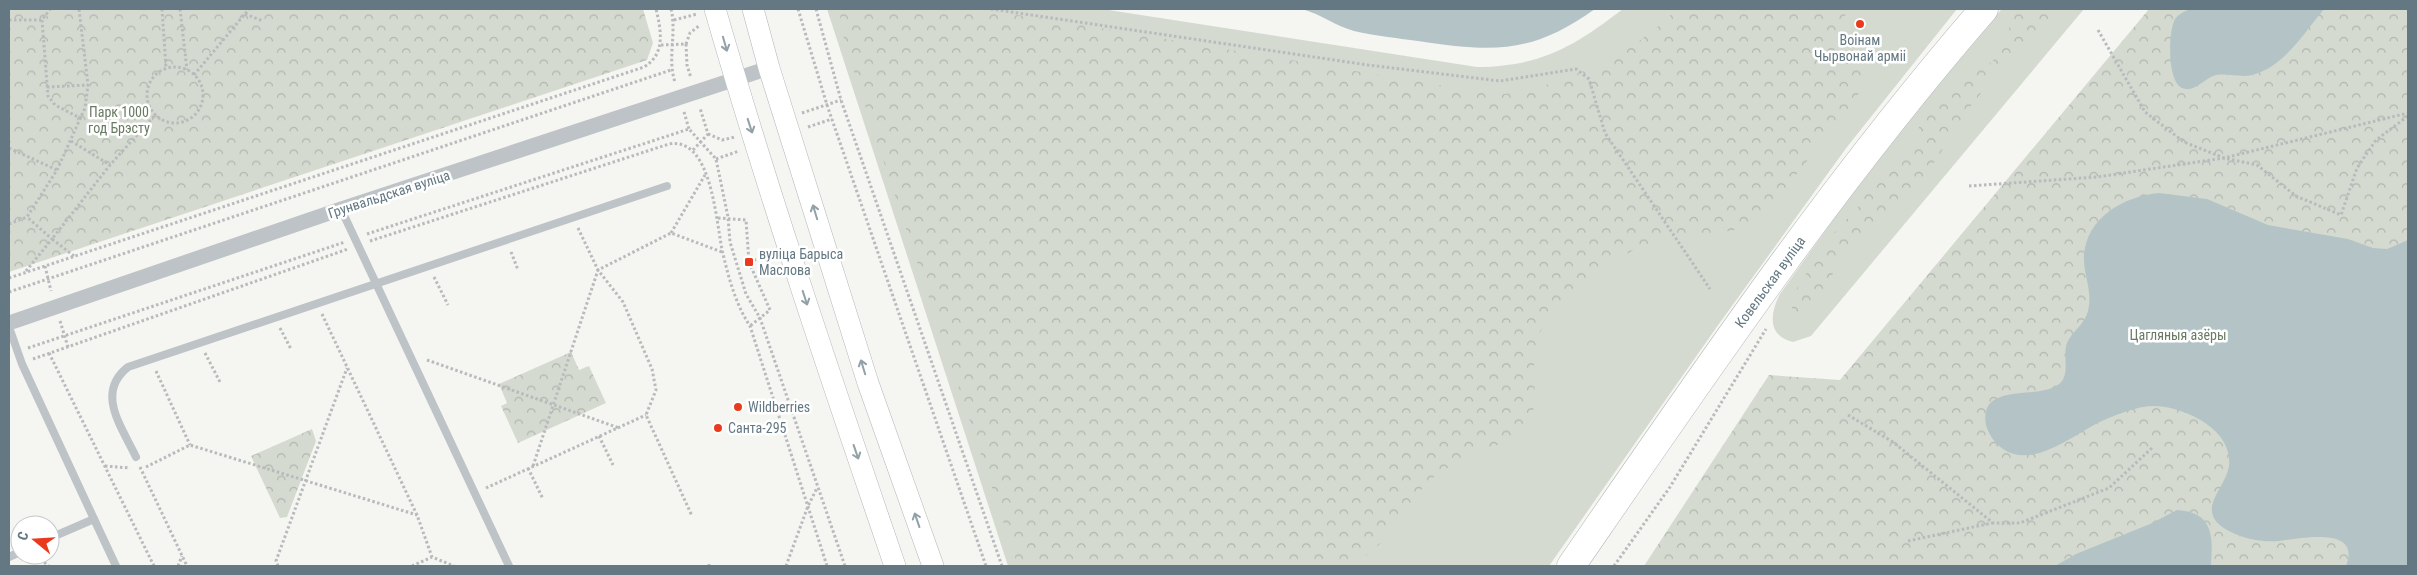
<svg xmlns="http://www.w3.org/2000/svg" width="2417" height="575" viewBox="0 0 2417 575" font-family="'Roboto Condensed',sans-serif">
<style>
.grass{fill:#d5dad0}
.forest{fill:url(#forest-crowns)}
.water{fill:#b4c4c6}
.lines{fill:none;stroke-linecap:round;stroke-linejoin:round}
.secondary-casing{stroke:#b0b7ba;stroke-width:22}
.highway-casing{stroke:#b3b7ba;stroke-width:29}
.path{stroke:#b7bbbd;stroke-width:3;stroke-dasharray:2.5 2.5;stroke-linecap:butt}
.lane{stroke:#bdc3c6;stroke-width:8}
.street{stroke:#bdc3c6;stroke-width:15}
.secondary{stroke:#fff;stroke-width:21}
.highway{stroke:#fff;stroke-width:28}
.oneway{stroke:#92a0a8}
.poi-dot{fill:#e93a1e;stroke:#fff;stroke-width:2}
.labels{text-anchor:middle;dominant-baseline:central;stroke-width:5;stroke-linejoin:round;paint-order:stroke}
.poi-label{font-size:14px;fill:#637883;stroke:#fff;text-anchor:start}
.park-label{font-size:14px;fill:#697a62;stroke:#fff}
.street-label{font-size:14px;fill:#637883;stroke:#fff}
</style>
<defs>
<pattern id="forest-crowns" width="20" height="18" patternUnits="userSpaceOnUse" patternTransform="scale(1.25)"><rect width="20" height="18" fill="#d5dad0"/><path d="M2 6a3 3 0 1 1 6 0M12 15a3 3 0 1 1 6 0" fill="none" stroke="#b0b6ae"/></pattern>
</defs>
<rect width="100%" height="100%" fill="#f5f5f1"/>
<!-- grass -->
<g class="grass">
<path d="M827,9H1102L1477,67C1542,66 1573,47 1623,9H1957L1847,147L1716,328L1549,566H1008Z"/>
<path d="M2002,9H2084L1811,336L1793,342C1767,336 1770,313 1780,294L1878,157L1944,73Z"/>
</g>
<!-- forest -->
<g class="forest">
<polygon points="9,9 643,9 653,43 647,60 9,272"/>
<path d="M839,9L974,10L1048,19L1497,95C1549,89 1600,68 1642,39C1655,30 1666,19 1677,9H1848C1826,49 1882,50 1857,97L1775,202L1756,220L1734,230L1711,234L1692,232L1668,237L1642,246L1607,264L1576,289L1555,311L1538,335L1534,359L1535,406L1527,423L1508,441L1465,458L1437,474L1419,492L1386,538L1369,554L1343,566H1018L845,45Z"/>
<path d="M2016,9H2070C2042,37 2008,61 1982,92C1957,120 1942,157 1917,185C1895,210 1865,226 1845,253C1832,270 1820,308 1801,318L1796,316L1790,304L1792,296L1829,238L1858,207L1881,170L1911,143L1932,102L1943,90L1992,62L2002,49Z"/>
<polygon points="2149,9 2408,9 2408,566 1644,566 1769,375 1840,380"/>
<polygon points="571,352 579,370 589,366 606,403 518,443 501,406 507,403 499,384"/>
<polygon points="312,429 316,441 287,517 280,518 251,456"/>
</g>
<!-- water -->
<g class="water">
<path d="M1302,9H1595C1530,55 1493,52 1418,41C1397,38 1375,36 1354,31C1336,26 1320,14 1302,9Z"/>
<path d="M2191,9H2324C2304,33 2284,67 2252,75C2239,78 2225,72 2213,76C2203,80 2194,93 2182,88C2167,81 2168,32 2175,19C2179,14 2184,11 2191,9Z"/>
<path d="M2159,193L2207,199L2268,225L2348,239L2373,248L2387,249L2408,240V566H2346C2362,525 2299,539 2279,541C2263,542 2248,540 2233,533C2189,513 2227,489 2229,465C2233,429 2184,407 2155,406C2137,406 2118,414 2102,421C2075,433 2034,470 2003,449C1995,444 1988,433 1986,425C1977,376 2054,406 2064,377C2068,367 2063,354 2067,343C2072,331 2085,324 2088,311C2093,290 2083,275 2084,256C2086,217 2125,196 2159,193Z"/>
<path d="M2177,510C2214,512 2213,537 2211,566H2055L2076,554L2150,524Z"/>
</g>
<g class="lines">
<!-- secondary casing -->
<g class="secondary-casing">
<g id="secondary">
<path d="M715,9C769,196 832,382 895,566"/>
<polyline points="753,9 769,68 868,383 933,566"/>
</g>
</g>
<!-- highway casing -->
<g class="highway-casing">
<path id="highway" d="M1571,566C1702,376 1832,184 1984,9"/>
</g>
<!-- path -->
<g class="path">
<polyline points="162,9 166,68"/>
<polyline points="180,9 187,70"/>
<path d="M671,9C677,33 667,58 675,82"/>
<polyline points="798,9 827,105 986,566"/>
<polyline points="816,9 841,100 1002,566"/>
<polyline points="991,9 1368,65 1500,81 1576,69 1589,79 1605,133 1710,289"/>
<polyline points="245,14 263,21"/>
<polyline points="9,20 42,20 50,9"/>
<polyline points="42,20 48,96 55,105 82,119"/>
<polyline points="674,20 697,14"/>
<polyline points="2098,30 2145,112 2184,142 2224,158 2257,165 2296,196 2341,215 2357,168 2376,140 2408,116"/>
<polyline points="686,44 690,33 700,25"/>
<polyline points="661,45 686,44 687,65 691,78"/>
<circle cx="175" cy="95" r="28"/>
<polyline points="194,75 249,9"/>
<polyline points="47,87 88,85"/>
<polyline points="684,112 689,129"/>
<polyline points="802,113 841,100"/>
<polyline points="808,127 832,119"/>
<polyline points="708,134 722,140 735,137"/>
<polyline points="71,141 110,165"/>
<polyline points="9,148 57,170"/>
<polyline points="693,150 708,134 700,108"/>
<polyline points="716,159 739,151"/>
<polyline points="1969,186 2097,177 2224,158 2408,113"/>
<polyline points="718,218 746,220 749,262 770,310 750,326"/>
<polyline points="9,224 27,217 57,170 85,108 88,85 79,9"/>
<polyline points="578,228 598,270 623,302 652,369 656,390 646,415 692,516"/>
<polyline points="671,233 705,175"/>
<polyline points="367,234 689,129 716,159 728,217 730,242 746,294 760,318 845,566"/>
<path d="M370,241L669,144C713,136 716,226 723,254C729,279 736,305 750,326L827,566"/>
<polyline points="511,252 518,270"/>
<polyline points="74,256 52,239 110,165 155,115"/>
<polyline points="749,262 771,254"/>
<polyline points="45,266 51,291"/>
<polyline points="26,271 52,239 27,217"/>
<polyline points="434,277 448,305"/>
<path d="M9,278L644,67C666,54 661,30 656,9"/>
<polyline points="9,292 671,70"/>
<polyline points="322,314 417,515 432,557"/>
<polyline points="60,321 68,347"/>
<polyline points="280,328 291,349"/>
<polyline points="28,348 345,242"/>
<polyline points="49,353 154,566"/>
<polyline points="205,353 221,384"/>
<polyline points="33,359 348,249"/>
<polyline points="427,360 619,428"/>
<polyline points="156,371 190,445"/>
<polyline points="1848,415 1893,442 1993,523 2020,523 2109,488 2153,447"/>
<polyline points="599,436 613,465"/>
<polyline points="105,466 130,468"/>
<polyline points="533,466 598,270 671,233 722,252"/>
<polyline points="140,467 187,566"/>
<polyline points="146,467 190,445 417,515"/>
<polyline points="528,468 543,499"/>
<polyline points="486,488 646,415"/>
<polyline points="1908,541 1992,523"/>
<polyline points="30,561 41,560 49,566"/>
<polyline points="709,564 709,566"/>
<polyline points="178,566 182,556"/>
<polyline points="278,566 276,561 347,368"/>
<polyline points="412,566 432,557 454,566"/>
<polyline points="786,566 808,506 817,488"/>
<polyline points="1614,566 1670,487 1766,329"/>
</g>
<!-- lane -->
<g class="lane">
<polyline points="341,209 509,566"/>
<polyline points="9,327 22,364 94,519 50,538"/>
<path d="M136,457C122,427 95,393 128,367L667,186"/>
<polyline points="94,519 116,566"/>
<polyline points="9,557 20,552"/>
</g>
<!-- street -->
<polyline class="street" points="9,323 341,209 769,68"/>
<!-- secondary -->
<use href="#secondary" class="secondary"/>
<!-- highway -->
<use href="#highway" class="highway"/>
</g>
<!-- one-way arrows -->
<defs><path id="oneway-shaft" d="M-6 0H5M1.5-3L5.5 0L1.5 3" fill="none" stroke-width="1.6" stroke-linecap="round" stroke-linejoin="round" transform="scale(1.25)"/></defs>
<g class="oneway">
<use href="#oneway-shaft" transform="translate(725 44) rotate(74)"/>
<use href="#oneway-shaft" transform="translate(750 126) rotate(72)"/>
<use href="#oneway-shaft" transform="translate(815 212) rotate(-107)"/>
<use href="#oneway-shaft" transform="translate(805 298) rotate(72)"/>
<use href="#oneway-shaft" transform="translate(863 367) rotate(-107)"/>
<use href="#oneway-shaft" transform="translate(856 452) rotate(71)"/>
<use href="#oneway-shaft" transform="translate(917 520) rotate(-109)"/>
</g>
<!-- markers -->
<g class="poi-dot">
<circle cx="1860" cy="24" r="5"/>
<rect x="744" y="257" width="10" height="10" rx="2.5"/>
<circle cx="738" cy="407" r="5"/>
<circle cx="718" cy="428" r="5"/>
</g>
<g class="labels">
<!-- poi labels -->
<g class="poi-label">
<text x="1860" y="40" text-anchor="middle">Воінам<tspan x="1860" dy="16">Чырвонай арміі</tspan></text>
<text x="759" y="254">вуліца Барыса<tspan x="759" dy="16">Маслова</tspan></text>
<text x="748" y="407">Wildberries</text>
<text x="728" y="428">Санта-295</text>
</g>
<!-- park labels -->
<g class="park-label">
<text x="119" y="112">Парк 1000<tspan x="119" dy="16">год Брэсту</tspan></text>
<text x="2178" y="335">Цагляныя азёры</text>
</g>
<!-- street labels -->
<g class="street-label">
<text transform="translate(389 194) rotate(-18)">Грунвальдская вуліца</text>
<text transform="translate(1770 282) rotate(-54)">Ковельская вуліца</text>
</g>
</g>
<!-- border -->
<rect width="2417" height="575" fill="none" stroke="#637883" stroke-width="20"/>
<!-- north arrow -->
<g transform="translate(35 540) rotate(288)"><circle r="24" fill="#ffffff" stroke="#c1c9cd"/>
<path d="M0-4L9 19L0 12L-9 19Z" fill="#e93a1e"/>
<text y="-8" font-size="14" font-weight="bold" text-anchor="middle" fill="#637883">С</text>
</g>
</svg>
